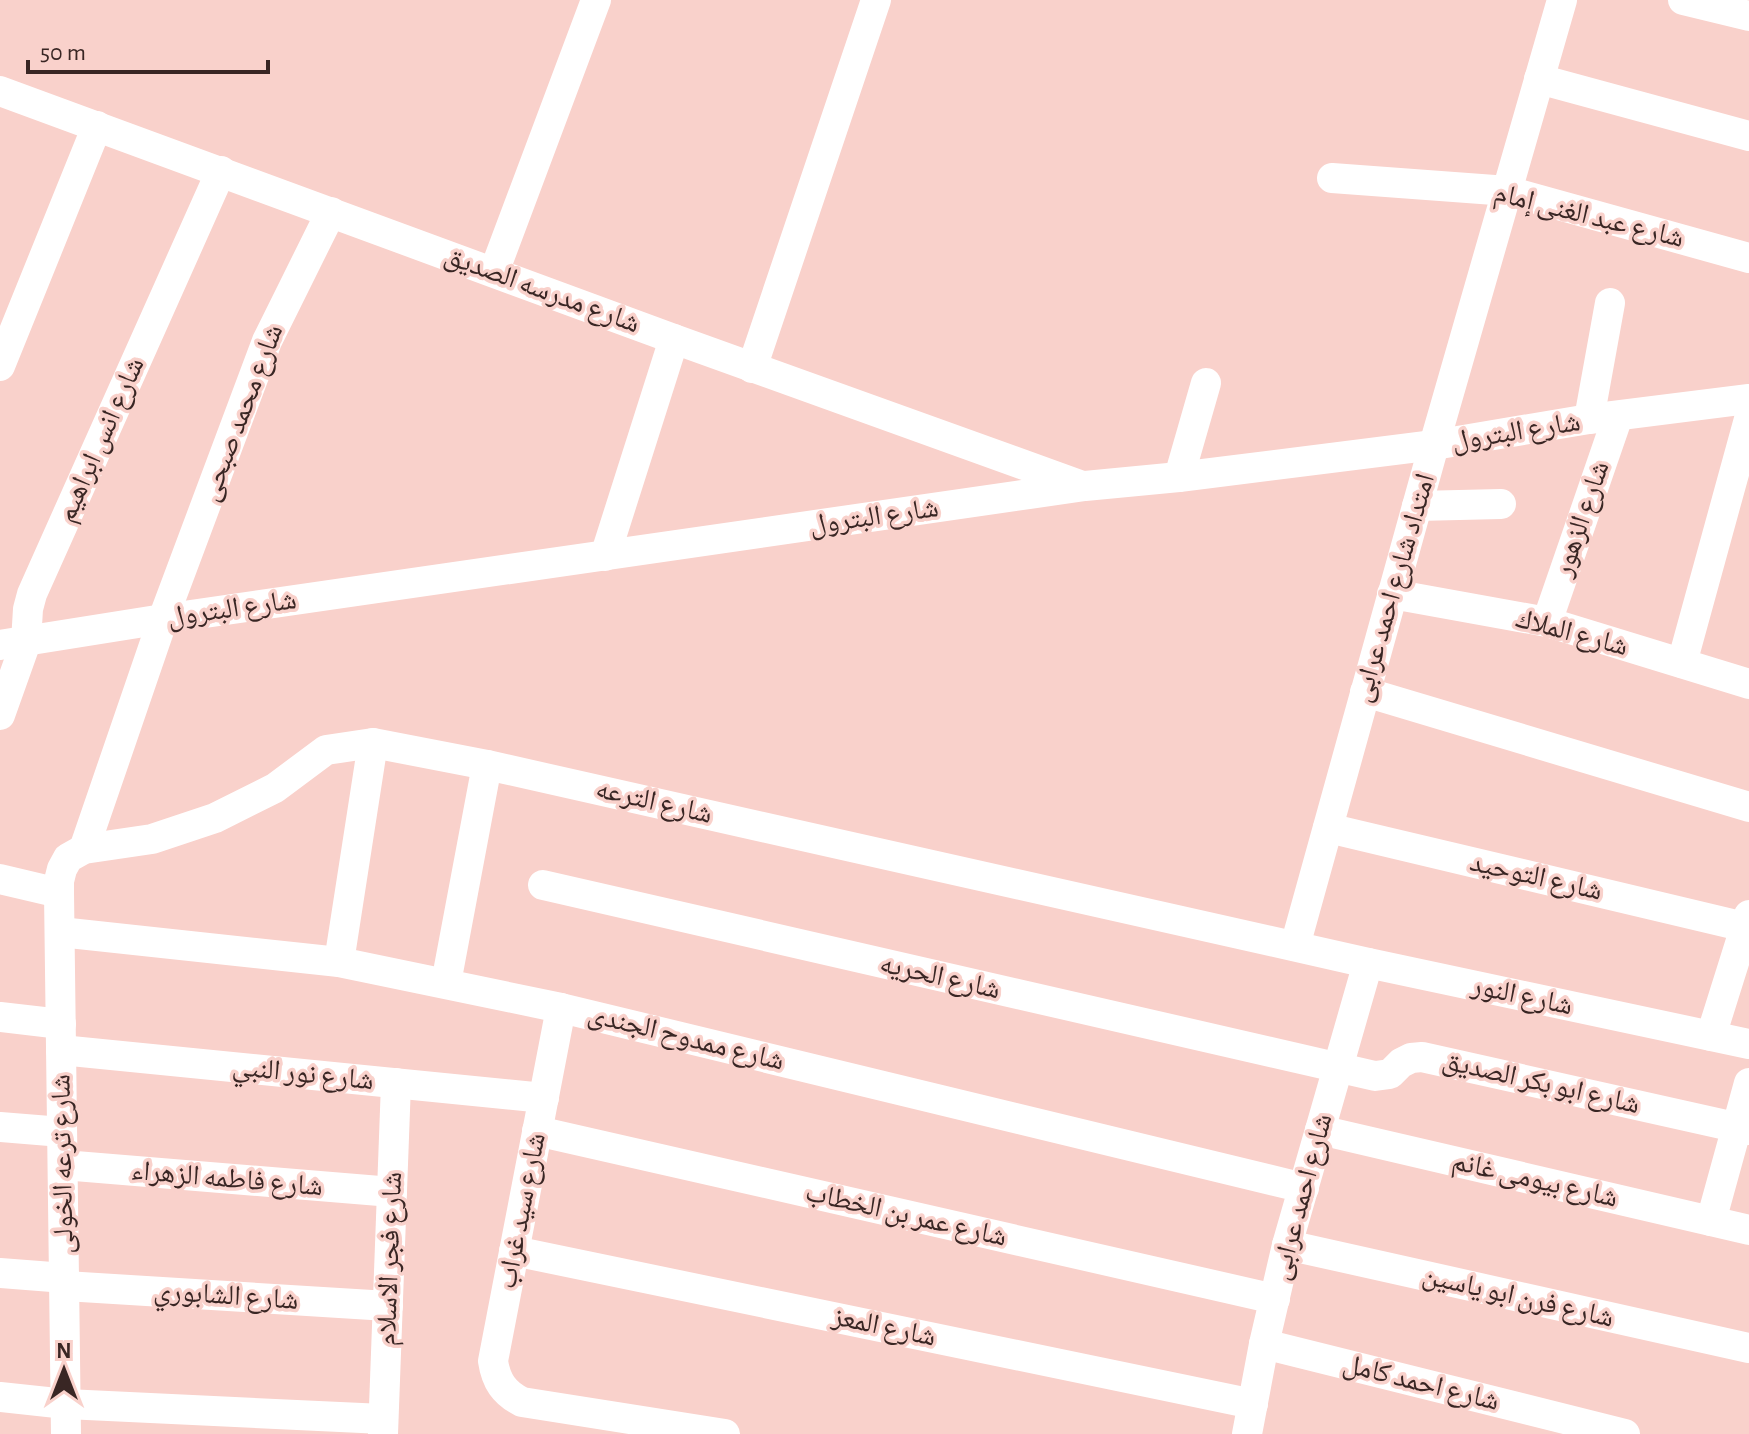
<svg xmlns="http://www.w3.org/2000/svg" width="1749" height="1434" viewBox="0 0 1749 1434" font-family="'Alegreya Sans','Noto Naskh Arabic',sans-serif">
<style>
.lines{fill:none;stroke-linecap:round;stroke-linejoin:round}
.minor{stroke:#fff;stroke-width:30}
.labels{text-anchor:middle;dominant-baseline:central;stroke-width:7;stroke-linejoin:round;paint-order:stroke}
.street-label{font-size:28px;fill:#392624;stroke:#f9d1cb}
</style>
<rect width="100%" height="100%" fill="#f9d1cb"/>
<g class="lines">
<!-- minor -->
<g class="minor">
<polyline points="1683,0 1749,16"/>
<polyline points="1539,79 1749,136"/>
<polyline points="0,91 674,339 1080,485"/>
<polyline points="1332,178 1508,191 1749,258"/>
<polyline points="494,272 596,0"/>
<polyline points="0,366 97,126"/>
<polyline points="752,368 876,0"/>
<polyline points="1589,419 1610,303"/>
<polyline points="1179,477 1206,383"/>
<polyline points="1417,506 1501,504"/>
<polyline points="605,556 674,339"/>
<polyline points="1392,594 1547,622 1749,684"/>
<polyline points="1547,622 1618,416"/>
<polyline points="0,645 163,619 1085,486 1179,477 1434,445 1589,419 1749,399"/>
<polyline points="1682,663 1749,419"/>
<polyline points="1365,692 1749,807"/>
<polyline points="0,715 26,642 28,609 32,594 221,171"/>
<polyline points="1328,828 1745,927"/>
<polyline points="84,849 163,619 267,341 331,212"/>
<polyline points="0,879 59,893"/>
<polyline points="543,885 1375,1076 1390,1074 1401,1063 1411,1058 1422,1057 1749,1130"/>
<polyline points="60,932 339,962 561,1008 1304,1188"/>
<polyline points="1295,946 1434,445 1562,0"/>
<polyline points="339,962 373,743"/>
<polyline points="446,983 487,765"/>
<path d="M561,1008L493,1361C496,1381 504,1393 522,1402L725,1434"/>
<polyline points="0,1017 61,1024"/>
<polyline points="1711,1036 1749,915"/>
<polyline points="61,1050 544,1098"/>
<polyline points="0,1127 62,1132"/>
<polyline points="1320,1130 1749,1230"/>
<polyline points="537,1131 1275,1299"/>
<polyline points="63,1165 392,1192"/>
<polyline points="1711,1221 1749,1083"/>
<polyline points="1287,1245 1749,1348"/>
<polyline points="514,1251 1253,1404"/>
<polyline points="0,1273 65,1278"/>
<polyline points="65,1286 388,1306"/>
<polyline points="1264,1344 1625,1434"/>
<polyline points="0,1397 66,1404 383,1419"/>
<polyline points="66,1434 59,893 59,881 62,869 68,858 84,849 152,839 215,818 275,788 326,750 373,743 487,765 1368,963 1749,1044"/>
<polyline points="383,1434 396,1083"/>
<polyline points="1247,1434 1264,1344 1287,1245 1368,963"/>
</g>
</g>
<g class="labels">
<!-- street labels -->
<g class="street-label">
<text transform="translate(1589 216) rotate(14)">شارع عبد الغنى إمام</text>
<text transform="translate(542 290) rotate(20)">شارع مدرسه الصديق</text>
<text transform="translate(242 413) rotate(-69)">شارع محمد صبحى</text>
<text transform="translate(1516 432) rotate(-9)">شارع البترول</text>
<text transform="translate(101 440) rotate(-66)">شارع انس ابراهيم</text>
<text transform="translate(874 517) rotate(-8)">شارع البترول</text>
<text transform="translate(1582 519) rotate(-71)">شارع الزهور</text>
<text transform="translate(1394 588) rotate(-74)">امتداد شارع احمد عرابى</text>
<text transform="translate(232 609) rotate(-8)">شارع البترول</text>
<text transform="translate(1572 633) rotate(15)">شارع الملاك</text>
<text transform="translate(654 802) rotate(13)">شارع الترعه</text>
<text transform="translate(1536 877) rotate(13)">شارع التوحيد</text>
<text transform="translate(940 977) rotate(13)">شارع الحريه</text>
<text transform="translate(1522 996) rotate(12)">شارع النور</text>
<text transform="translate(686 1038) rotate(14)">شارع ممدوح الجندى</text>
<text transform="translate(303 1074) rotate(6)">شارع نور النبي</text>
<text transform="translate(1541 1083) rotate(13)">شارع ابو بكر الصديق</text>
<text transform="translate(63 1164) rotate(-91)">شارع ترعه الخولى</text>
<text transform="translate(227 1179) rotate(5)">شارع فاطمه الزهراء</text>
<text transform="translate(1535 1180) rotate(13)">شارع بيومى غانم</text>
<text transform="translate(1302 1197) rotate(-75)">شارع احمد عرابى</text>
<text transform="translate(522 1211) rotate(-79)">شارع سيد غراب</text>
<text transform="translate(906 1215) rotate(13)">شارع عمر بن الخطاب</text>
<text transform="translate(390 1259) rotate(-88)">شارع فجر الاسلام</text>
<text transform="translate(226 1296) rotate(4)">شارع الشابوري</text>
<text transform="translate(1518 1297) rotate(13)">شارع فرن ابو ياسين</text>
<text transform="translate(884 1327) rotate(12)">شارع المعز</text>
<text transform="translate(1421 1383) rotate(14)">شارع احمد كامل</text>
</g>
</g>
<!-- north arrow -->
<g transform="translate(64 1370)" stroke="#f9d1cb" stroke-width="6" paint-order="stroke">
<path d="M0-6L14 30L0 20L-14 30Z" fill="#392624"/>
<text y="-12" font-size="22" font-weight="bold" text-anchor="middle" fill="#392624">N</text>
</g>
<!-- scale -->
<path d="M28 60v12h240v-12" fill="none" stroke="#392624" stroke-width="4"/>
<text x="40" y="60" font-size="24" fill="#392624" stroke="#f9d1cb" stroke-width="6" paint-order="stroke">50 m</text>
</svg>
